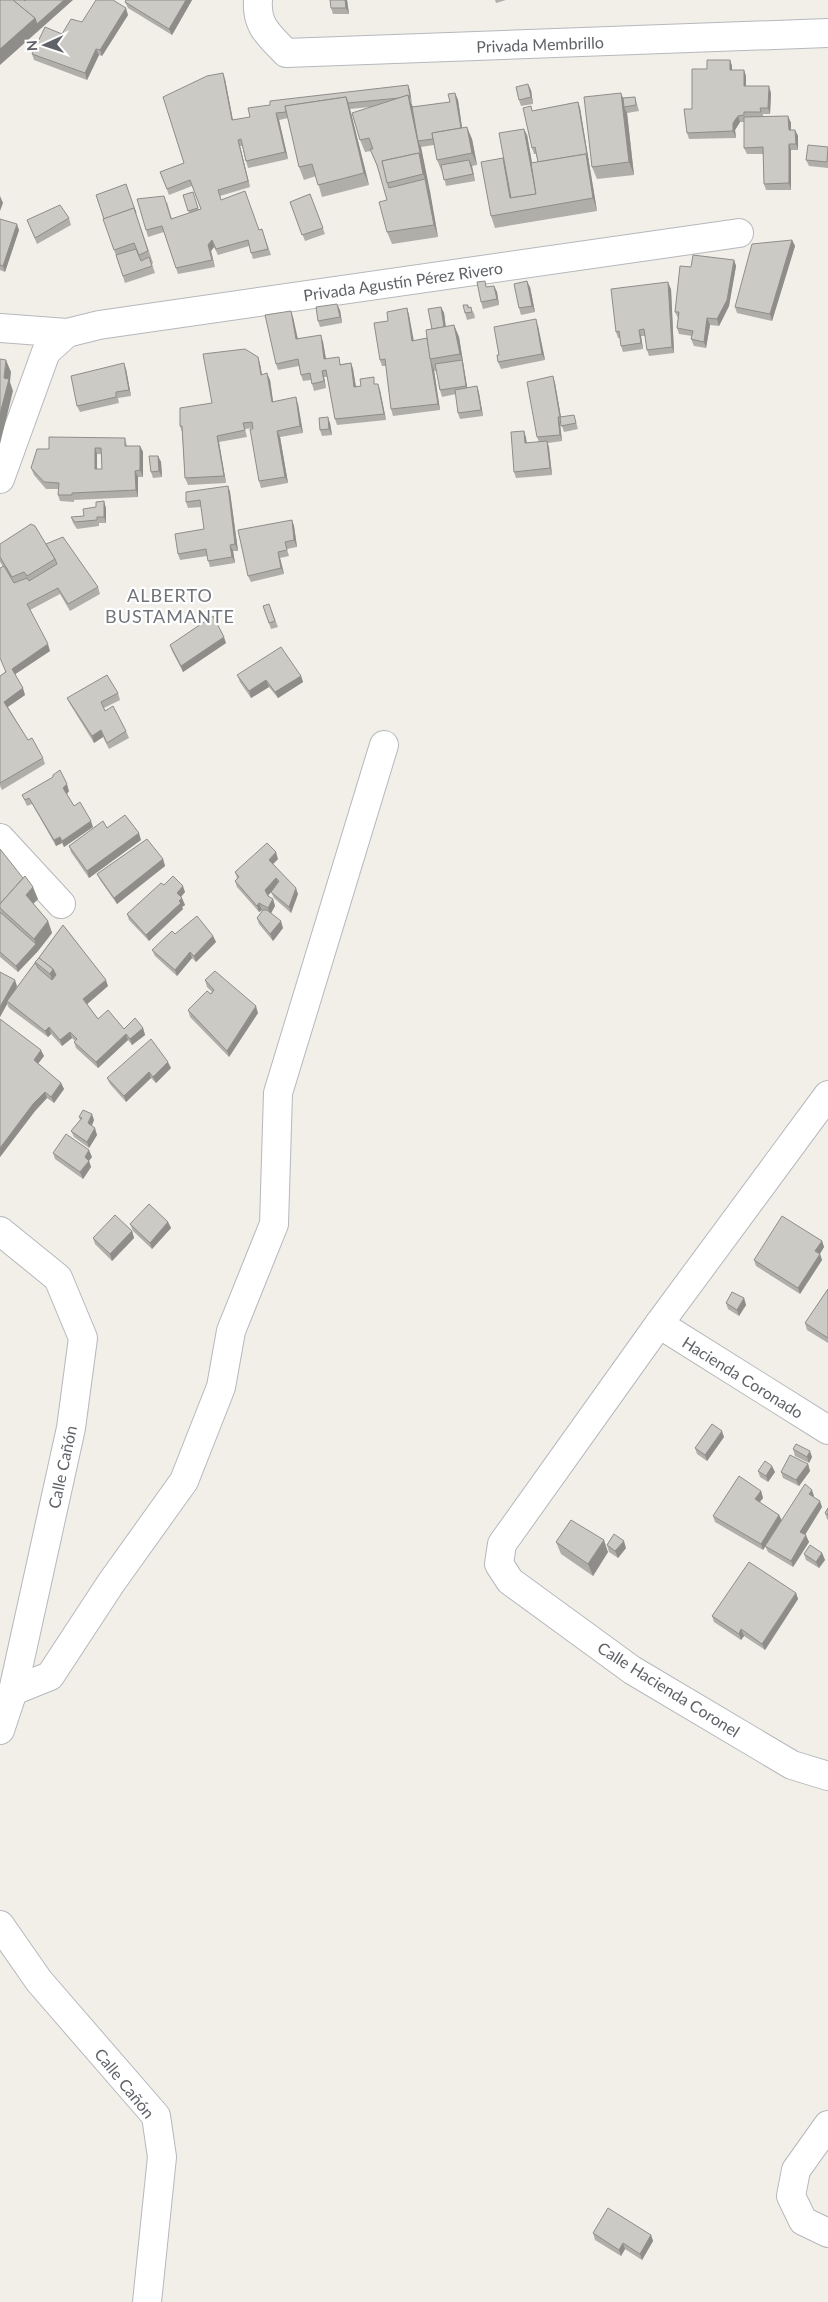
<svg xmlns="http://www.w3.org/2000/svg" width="828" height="2302" viewBox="0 0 828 2302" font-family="Lato,sans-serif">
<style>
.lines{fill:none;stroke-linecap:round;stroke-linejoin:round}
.minor-casing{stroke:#b5b8bc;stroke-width:30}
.minor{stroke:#fff;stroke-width:28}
.wall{fill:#afaea9;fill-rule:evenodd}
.shaded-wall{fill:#8f8d8a}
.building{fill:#cccac5;stroke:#8f8d8a;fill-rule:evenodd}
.labels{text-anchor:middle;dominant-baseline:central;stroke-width:4.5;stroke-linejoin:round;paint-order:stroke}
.street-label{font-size:16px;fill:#5f6368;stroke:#fff}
.neighbourhood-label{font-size:18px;letter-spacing:1px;fill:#70757a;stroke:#fff}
</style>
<rect width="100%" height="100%" fill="#f1efe8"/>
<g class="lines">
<!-- minor casing -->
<g class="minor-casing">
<g id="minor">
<path d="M258,0C256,26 269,35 286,53L828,33"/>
<polyline points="0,328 67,333 99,325 739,233"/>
<polyline points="0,479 46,352 67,333"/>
<polyline points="0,838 61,904"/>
<polyline points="828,1095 659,1324 502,1544 499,1564 510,1581 632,1670 792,1765 828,1776"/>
<polyline points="0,1231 58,1278 83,1338 71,1428 13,1691 0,1730"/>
<polyline points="659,1324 828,1430"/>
<polyline points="13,1691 50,1676 111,1583 184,1481 221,1387 231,1331 274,1224 278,1093 384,745"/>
<polyline points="0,1925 39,1981 156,2116 162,2157 147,2302"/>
<polyline points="828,2125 796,2170 791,2196 803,2221 828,2233"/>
</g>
</g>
<!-- minor -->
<use href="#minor" class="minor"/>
</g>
<!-- wall -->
<g class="wall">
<polygon points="192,0 172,35 128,8 125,2"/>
<polygon points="347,0 349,14 333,14 331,8"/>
<polygon points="495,0 506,0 496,3"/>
<polygon points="128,15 102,56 99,55 87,80 34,60 32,54 82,22"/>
<polygon points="730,60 732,66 732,70 746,76 746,86 771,93 770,114 763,114 763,117 788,116 791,123 791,130 795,130 798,136 798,150 791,150 791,190 766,190 764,184 763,154 747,154 744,148 744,122 740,122 735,130 736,138 689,139 687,133 692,109"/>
<polygon points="225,79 233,120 250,117 408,85 410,91 411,104 413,107 450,102 455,93 458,100 462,128 472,139 477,165 472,166 475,181 446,186 443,172 442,172 437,160 434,145 421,147 438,237 392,244 387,232 387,200 379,171 371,151 365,152 360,140 370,107 350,109 369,185 322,197 316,176 304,180 299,167 288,118 279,120 288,159 248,168 242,146 240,146 250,187 220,196 221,200 259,230 262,229 271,255 253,259 249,246 218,255 214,247 211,251 215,267 178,274 164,232 148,237 146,230 167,202 172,219 189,213 183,195 195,199 199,210 201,209 192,186 169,195 160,172 184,163"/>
<polygon points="531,90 533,104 521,106 519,100"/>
<polygon points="635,97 639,111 627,113 634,175 597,179 592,167 623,98"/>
<polygon points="578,102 580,108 597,211 495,228 491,216 503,158 527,135 532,163 538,162 536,154 534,154 532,148 532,111"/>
<polygon points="828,147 828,168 809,166 806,160"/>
<polygon points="126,184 153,263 152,264 155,273 125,283 96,195"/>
<polygon points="310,194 325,234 305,241 290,202"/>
<polygon points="69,218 71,225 37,244 27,220"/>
<polygon points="0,219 19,230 5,272 0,270"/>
<polygon points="792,240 795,246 772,321 737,313 735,307"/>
<polygon points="734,260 736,266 729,306 719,326 710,325 706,348 694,346 691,339 692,336 679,334 677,328 678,318 675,312 691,267"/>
<polygon points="494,286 497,292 499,305 483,309 481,302"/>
<polygon points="530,287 535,312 521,315 519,308"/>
<polygon points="671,289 674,353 649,356 647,350 645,336 641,336 643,349 623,352 621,346 620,338 618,338 616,332"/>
<polygon points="468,305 469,308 474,313 475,318 467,320 465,313"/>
<polygon points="441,307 444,313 446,327 454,325 459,337 467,388 477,386 479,393 483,416 460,419 458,413 456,394 442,397 440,390 437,371 435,371 434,370 440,410 393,416 391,409 386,366 382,366 380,360 388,321 407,308 409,315 413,341 427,338"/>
<polygon points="340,310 342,323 320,327 318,321"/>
<polygon points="293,317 298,339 323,342 326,359 341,364 351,363 353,369 356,387 376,384 380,390 386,420 337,425 335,419 327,377 324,377 326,388 314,391 311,380 303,381 301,375 299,366 278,370 276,364"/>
<polygon points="538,326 545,360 501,369 498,362 499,355"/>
<polygon points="258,357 260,364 262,374 270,380 273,402 298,404 303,433 280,437 288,483 261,488 259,481 253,428 245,429 247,437 219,442 226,483 188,485 185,478 182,432 180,426 212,403"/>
<polygon points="126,369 131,396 118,398 119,403 80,412 77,406"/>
<polygon points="553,376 555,383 561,417 576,422 578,429 564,432 561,423 560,424 562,441 548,443 549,448 552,475 516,478 514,472 524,431 526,438 527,443 539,442 537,437"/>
<polygon points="330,423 332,435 322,436 320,430"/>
<path d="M125,438L127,446H140L143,452V477H138V497L74,500V502L60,501L58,495V489H46L34,475L31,468L49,449ZM97,454H101L102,469H97Z"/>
<polygon points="158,456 161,462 162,477 153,478 151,472"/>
<polygon points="228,486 230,492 238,551 233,551 235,563 210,567 207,556 180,560 178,554 204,529 201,507 188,508 186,502"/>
<polygon points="106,508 106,523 99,523 99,526 77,529 73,523 71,517 84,516"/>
<polygon points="292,520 294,526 297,547 287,549 289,556 280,558 284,574 251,582 248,576"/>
<polygon points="0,544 46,544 98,587 100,594 70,611 60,594 30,610 50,651 15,674 25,695 8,707 28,740 43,758 45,764 2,790 0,786 0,676 5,672 3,567 0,562"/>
<polygon points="269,604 278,627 271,629 263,606"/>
<polygon points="226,643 183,672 172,651 170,645"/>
<polygon points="237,675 301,676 303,682 278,698 269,687 251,698 240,682"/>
<polygon points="118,693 120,700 104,708 105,711 126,731 129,738 109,749 103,737 94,743 70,704 67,698"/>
<polygon points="69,791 67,794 74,806 93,827 64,847 62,843 56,846 32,804 27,806 22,795"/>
<polygon points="107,828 141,840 89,878 71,852 69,846"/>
<polygon points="0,849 38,899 33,904 48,921 52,933 38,951 18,972 0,957"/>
<polygon points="163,859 165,866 117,904 100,880 97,874"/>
<polygon points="278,859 273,864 298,894 291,913 274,898 271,892 272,891 268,896 273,899 275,906 271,913 283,928 273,941 259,924 257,918 263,910 262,910 259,912 237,887 235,881 237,878 235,872"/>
<polygon points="164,885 185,892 181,897 185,905 182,907 183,909 149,941 129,920 127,914"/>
<polygon points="63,925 108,986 87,1004 98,1019 124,1029 143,1028 145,1035 132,1045 128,1040 98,1068 76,1048 74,1042 75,1041 72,1038 62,1046 51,1034 48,1037 9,1008 7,1004 0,1017 0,972 17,986 15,990"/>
<polygon points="175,934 213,936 216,942 196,962 192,958 177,976 155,956 152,950"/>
<polygon points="205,980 258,1013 229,1057 190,1017 188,1010 212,992 207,987"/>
<polygon points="0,1019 44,1056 38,1064 61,1083 64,1089 54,1103 47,1098 35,1111 0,1157"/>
<polygon points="171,1068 156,1083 151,1078 126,1102 110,1084 107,1078"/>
<polygon points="79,1117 94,1120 92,1126 97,1135 89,1148 74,1137 71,1131 80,1120"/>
<polygon points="53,1153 92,1157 89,1161 91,1167 83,1179 55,1159"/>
<polygon points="168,1222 171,1228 152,1249 133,1231 130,1224"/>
<polygon points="132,1231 134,1238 112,1261 95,1244 93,1238"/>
<polygon points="822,1241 824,1247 820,1254 822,1260 800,1294 756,1266 754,1260"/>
<polygon points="828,1289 828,1343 807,1330 805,1323"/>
<polygon points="744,1298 746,1305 739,1316 728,1309 726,1303"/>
<polygon points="724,1437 707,1461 697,1454 695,1448"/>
<polygon points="793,1449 812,1457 809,1463 795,1456"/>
<polygon points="808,1464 810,1471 799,1486 783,1478 781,1472"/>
<polygon points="758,1471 775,1472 768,1482 760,1477"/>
<polygon points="761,1491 763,1498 759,1502 779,1515 782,1521 814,1496 814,1497 822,1507 805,1535 809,1542 793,1567 768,1552 765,1546 763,1550 715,1522 713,1516"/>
<polygon points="828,1508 828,1520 827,1519 825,1513"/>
<polygon points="556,1542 608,1552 593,1576 561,1554"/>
<polygon points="607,1545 626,1548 618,1558 609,1552"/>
<polygon points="822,1553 825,1560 819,1568 806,1560 804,1554"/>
<polygon points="796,1593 798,1599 765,1650 744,1636 741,1640 714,1622 712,1616"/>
<polygon points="593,2233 651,2235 653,2241 642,2260 625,2249 621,2256 595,2240"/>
</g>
<!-- shaded-wall -->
<g class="shaded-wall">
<polygon points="64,0 73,0 0,65 0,49 35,18"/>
<polygon points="186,0 192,0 172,35 169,29"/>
<polygon points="345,0 347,0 349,14 346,8"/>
<polygon points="126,8 128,15 102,56 100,50"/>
<polygon points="96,49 99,55 87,80 85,73"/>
<polygon points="730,60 732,66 732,76 730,70"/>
<polygon points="744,70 746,76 746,92 744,86"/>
<polygon points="223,73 225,79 234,126 232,120"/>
<polygon points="528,84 531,90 533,104 531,97"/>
<polygon points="408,85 410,91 412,104 410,97"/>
<polygon points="769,86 771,93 770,114 768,108"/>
<polygon points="455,93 458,100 464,141 462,134"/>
<polygon points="621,93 626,105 624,107 627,113 634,175 629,162"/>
<polygon points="408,95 413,107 418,141 421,147 430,191 423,174"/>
<polygon points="346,97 350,109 369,185 364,173"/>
<polygon points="578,102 580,108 597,211 593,198"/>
<polygon points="276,113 279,120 288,159 285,152"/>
<polygon points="738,116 740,122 735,130 736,138 733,131 733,123"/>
<polygon points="788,116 791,123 791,136 789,130"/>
<polygon points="467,127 472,139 477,165 472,153"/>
<polygon points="524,129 527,135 540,206 538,200"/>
<polygon points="795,130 798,136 798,150 796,144"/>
<polygon points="238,140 240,146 250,187 248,181"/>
<polygon points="789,144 791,150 791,190 789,183"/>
<polygon points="469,160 472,166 475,181"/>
<polygon points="425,179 430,191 438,237 434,225"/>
<polygon points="0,196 3,203 0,211"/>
<polygon points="17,224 19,230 5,272 3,266"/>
<polygon points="212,240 214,247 211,251 215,267 208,245"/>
<polygon points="792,240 795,246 772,321 770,314"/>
<polygon points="734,260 736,266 729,306 719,326 717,319"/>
<polygon points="527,281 530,287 535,312 532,306"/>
<polygon points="668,282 671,289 674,353 672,347"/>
<polygon points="494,286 497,292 499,305 497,299"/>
<polygon points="337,304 340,310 342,323 340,317"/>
<polygon points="441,307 444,313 447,339 445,333"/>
<polygon points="407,308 409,315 415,347 412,341"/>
<polygon points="291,311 293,317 299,346 296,339"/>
<polygon points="707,318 710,325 706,348 704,342"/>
<polygon points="536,319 538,326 545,360 542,354"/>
<polygon points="454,325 459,337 468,392 466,386 462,360 460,354"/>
<polygon points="639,330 641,336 643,349 641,343"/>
<polygon points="321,335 323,342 327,365 324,359"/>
<polygon points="258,357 260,364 263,381 261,375"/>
<polygon points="6,360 11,372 10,382 13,391 0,444 0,414"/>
<polygon points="124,363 126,369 131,396 129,390"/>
<polygon points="351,363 353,369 357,394 354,387"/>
<polygon points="432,364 434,370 440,410 438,404"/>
<polygon points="322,371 324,377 326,388 324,381"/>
<polygon points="267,373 270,380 274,408 272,402"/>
<polygon points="553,376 555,383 562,423 560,417"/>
<polygon points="378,384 380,390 386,420 384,414"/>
<polygon points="477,386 479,393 483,416 481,410"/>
<polygon points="296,397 298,404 303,433 300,426"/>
<polygon points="328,417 330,423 332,435 329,429"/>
<polygon points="558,417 560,424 562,441 560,435"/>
<polygon points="277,431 280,437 288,483 285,477"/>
<polygon points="524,431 526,438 527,450 525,443"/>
<polygon points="217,436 219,442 226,483 224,476"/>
<polygon points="547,441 549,448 552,475 550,468"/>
<polygon points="140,446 143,452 143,477 140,470"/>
<polygon points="95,448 97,454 97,475 95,469"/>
<polygon points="158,456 161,462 162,477 159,471"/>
<polygon points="135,471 138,477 138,497 136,490"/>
<polygon points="228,486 230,492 238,551 235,544"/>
<polygon points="104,501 106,508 106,523 104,517"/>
<polygon points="292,520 294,526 297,547 294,540"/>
<polygon points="230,545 233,551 235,563 232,557"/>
<polygon points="278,552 280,558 284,574 281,568"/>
<polygon points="224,637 226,643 183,672 181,666"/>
<polygon points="48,644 50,651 14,675 12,669"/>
<polygon points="301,676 303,682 278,698 275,692"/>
<polygon points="266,680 269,687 251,698 249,691"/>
<polygon points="23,688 25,695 6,708 4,702"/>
<polygon points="101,730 103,737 94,743 92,736"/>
<polygon points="67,784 69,791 66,795 63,788"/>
<polygon points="91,821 93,827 64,847 62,841"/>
<polygon points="139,833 141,840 89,878 87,871"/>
<polygon points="60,837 62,843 56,846 54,840"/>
<polygon points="276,852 278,859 271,866 269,860"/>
<polygon points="163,859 165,866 117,904 114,898"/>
<polygon points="276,878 279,884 267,896 265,890"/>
<polygon points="183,886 185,892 179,899 177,893"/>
<polygon points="33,887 38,899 30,907 26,895"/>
<polygon points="296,888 298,894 291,913 289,907"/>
<polygon points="182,898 185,905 182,907 183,909 149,941 146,935"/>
<polygon points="273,899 275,906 270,915 268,908"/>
<polygon points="259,903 262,910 259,912 257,906"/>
<polygon points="48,921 52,933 38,951 18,972 16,966 36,944 34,939"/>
<polygon points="281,921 283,928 273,941 270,934"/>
<polygon points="213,936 216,942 196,962 194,956"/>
<polygon points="190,952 192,958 177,976 175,970"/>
<polygon points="53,969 58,981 54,986 50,974"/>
<polygon points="15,980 17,986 8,1002 7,1001 7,1004 0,1017 0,1007"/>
<polygon points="106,980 108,986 85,1006 83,999"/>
<polygon points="256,1006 258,1013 229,1057 227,1051"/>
<polygon points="49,1027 51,1034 48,1037 45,1031"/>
<polygon points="143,1028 145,1035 132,1045 130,1039"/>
<polygon points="70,1032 72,1038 62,1046 60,1040"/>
<polygon points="126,1034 128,1040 98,1068 96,1062"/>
<polygon points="41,1050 44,1056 36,1066 34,1060"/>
<polygon points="168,1062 171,1068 156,1083 153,1077"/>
<polygon points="149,1072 151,1078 126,1102 124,1096"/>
<polygon points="61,1083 64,1089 54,1103 51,1097"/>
<polygon points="45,1092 47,1098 35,1111 0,1157 0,1148 33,1104"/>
<polygon points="92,1114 94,1120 90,1129 88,1123"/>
<polygon points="95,1128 97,1135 89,1148 87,1142"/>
<polygon points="89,1150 92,1157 87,1163 85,1157"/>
<polygon points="89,1161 91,1167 83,1179 80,1172"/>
<polygon points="168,1222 171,1228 152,1249 150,1243"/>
<polygon points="132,1231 134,1238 112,1261 110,1254"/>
<polygon points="822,1241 824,1247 818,1257 815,1251"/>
<polygon points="820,1254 822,1260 800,1294 798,1288"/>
<polygon points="744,1298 746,1305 739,1316 737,1310"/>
<polygon points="722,1431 724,1437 707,1461 705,1455"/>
<polygon points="810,1451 812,1457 809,1463 807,1457"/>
<polygon points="808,1464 810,1471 799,1486 796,1480"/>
<polygon points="772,1466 775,1472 768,1482 766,1476"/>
<polygon points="812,1490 814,1496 811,1501 809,1494"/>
<polygon points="761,1491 763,1498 757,1506 755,1499"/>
<polygon points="820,1501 822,1507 803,1538 800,1532"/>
<polygon points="779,1515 782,1521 763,1550 761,1544"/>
<polygon points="806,1535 809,1542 793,1567 791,1561"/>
<polygon points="604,1540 608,1552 593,1576 588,1564"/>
<polygon points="624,1541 626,1548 618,1558 615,1551"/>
<polygon points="822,1553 825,1560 819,1568 816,1562"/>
<polygon points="796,1593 798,1599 765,1650 762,1644"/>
<polygon points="741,1629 744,1636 741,1640 739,1634"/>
<polygon points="651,2235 653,2241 642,2260 640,2254"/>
<polygon points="623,2243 625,2249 621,2256 619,2250"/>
</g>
<!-- building -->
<g class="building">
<polygon points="0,0 13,0 35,18 0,49"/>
<polygon points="13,0 24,0 25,1 25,0 64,0 37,24 35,18"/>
<polygon points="96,0 113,0 126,8 100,50 96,49 85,73 32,54 45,27 62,34 71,19 82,22"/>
<polygon points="126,0 186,0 169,29 125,2"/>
<polygon points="330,0 345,0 346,8 331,8"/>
<polygon points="707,60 730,60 730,70 744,70 744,86 769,86 768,108 760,108 761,112 744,112 744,115 738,116 733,123 733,131 687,133 684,109 692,109 692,69 707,69"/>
<polygon points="223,73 232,120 250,117 248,108 270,105 270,101 408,85 410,97 409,97 408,95 399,98 348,103 346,97 285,106 286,112 276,113 285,152 246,161 241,139 238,140 248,181 218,190 221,200 245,191 259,230 262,229 268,249 251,253 248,240 216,249 212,240 208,245 212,260 176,268 162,226 146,230 137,199 164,196 171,219 201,209 190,180 167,189 160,172 184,163 163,97 207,76"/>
<polygon points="528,84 531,97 519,100 516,87"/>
<polygon points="455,93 461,128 432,133 433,139 418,141 412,107 450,102 448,94"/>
<polygon points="621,93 629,162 592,167 584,97"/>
<polygon points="408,95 421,157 419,153 382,161 389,188 425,179 434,225 387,232 379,202 387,200 377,165 370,149 373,149 369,138 360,140 352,113"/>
<polygon points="346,97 364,173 318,185 312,164 299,167 285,106"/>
<polygon points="635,97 636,105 624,107 623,98"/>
<polygon points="578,102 588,160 586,154 538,162 535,147 532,148 523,108 531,106 532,111"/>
<polygon points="788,116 789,130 795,130 796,144 789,144 789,183 764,184 763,147 744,148 744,117"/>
<polygon points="467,127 472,153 437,160 432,133"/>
<polygon points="524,129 536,194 511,198 499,133"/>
<polygon points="808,145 828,147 827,162 806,160"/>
<polygon points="419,153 423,174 387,183 382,161"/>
<polygon points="586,154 593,198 491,216 481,162 503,158 510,198 536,194 531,163"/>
<polygon points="469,160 473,174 444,180 441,165"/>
<polygon points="126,184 136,213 134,208 104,219 96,195"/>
<polygon points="193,192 198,208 188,211 183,195"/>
<polygon points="310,194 323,228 302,235 290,202"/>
<polygon points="60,205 69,218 35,238 27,220"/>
<polygon points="134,208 148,251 139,255 134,243 114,250 103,219"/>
<polygon points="0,219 17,224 3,266 0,265"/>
<polygon points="792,240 770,314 735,307 752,244"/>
<polygon points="136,249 141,261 149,257 152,266 123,276 116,255"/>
<polygon points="693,255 734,260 727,300 717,319 707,318 704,342 691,339 693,331 677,328 679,312 675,312 680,266 691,267"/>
<polygon points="485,281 486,287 494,286 497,299 481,302 477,282"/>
<polygon points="527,281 532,306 519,308 514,284"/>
<polygon points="668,282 672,347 647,350 644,329 639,330 641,343 621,346 619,331 616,332 611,289"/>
<polygon points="337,304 340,317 318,321 316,307"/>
<polygon points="463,305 468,305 468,308 471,307 472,312 465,313"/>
<polygon points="441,307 444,327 432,329 428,309"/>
<polygon points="407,308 412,341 427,338 438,404 391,409 385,359 380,360 374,323 388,321 387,312"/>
<polygon points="291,311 296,339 321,335 324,359 339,357 340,365 351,363 354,387 361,386 360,379 374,377 374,384 378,384 384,414 335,419 326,370 322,371 324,381 312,384 310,373 301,375 298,359 276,364 265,315"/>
<polygon points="536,319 542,354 498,362 497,355 499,355 494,327"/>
<polygon points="454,325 460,354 430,359 426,330"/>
<polygon points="245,349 258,357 261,375 267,373 272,402 296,397 300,426 277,431 285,477 259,481 250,429 253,429 252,422 243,423 245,430 217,436 224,476 185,478 182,426 180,426 180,408 212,403 203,354"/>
<polygon points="0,359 6,360 4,378 9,379 0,414"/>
<polygon points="462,360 466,386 440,390 435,364"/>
<polygon points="124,363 129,390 116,392 116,397 77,406 71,376"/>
<polygon points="553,376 560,417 558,417 560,435 537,437 527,382"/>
<polygon points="477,386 481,410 458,413 455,390"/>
<polygon points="574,415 576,423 561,426 560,417"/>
<polygon points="328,417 329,429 320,430 319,418"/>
<polygon points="524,431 525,443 547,441 550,468 514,472 511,432"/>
<path d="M49,437L125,438V446H140V470L135,471L136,490L72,493V495H58L59,483L44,482L31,468L37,449H49ZM95,448H101L102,469H95Z"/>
<polygon points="149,456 158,456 159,471 151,472"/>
<polygon points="228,486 235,544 230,545 232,557 208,561 206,549 178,554 175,534 204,529 200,500 186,502 186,492"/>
<polygon points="104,501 104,517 97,517 97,520 75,522 71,517 84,516 83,509 96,507 96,502"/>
<polygon points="292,520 294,540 285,542 287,550 278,552 281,568 248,576 238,530"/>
<polygon points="31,524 35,526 55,559 27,576 24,572 12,577 0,557 0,544"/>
<polygon points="63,537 98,587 68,604 58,588 27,604 48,644 12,669 23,688 4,702 28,740 32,738 43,758 0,783 0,676 6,672 0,658 0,568 4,566 14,583 27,578 29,581 57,564 55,559 46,544"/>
<polygon points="269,604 275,621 269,623 263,606"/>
<polygon points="213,616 224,637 181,666 170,645"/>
<polygon points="281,647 301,676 275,692 266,680 249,691 237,675"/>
<polygon points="107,675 118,693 101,702 105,711 113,706 126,731 107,743 101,730 92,736 67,698"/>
<polygon points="60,770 67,784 63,788 74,806 80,802 91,821 62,841 60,837 54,840 29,798 25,800 22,795 53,777 53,775"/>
<polygon points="125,815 139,833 87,871 69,846 103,821 107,828"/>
<polygon points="147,839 163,859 114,898 97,874"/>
<polygon points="267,843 276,852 269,860 296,888 289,907 271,892 279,881 276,878 265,890 268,896 273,899 268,908 259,903 257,906 235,881 239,877 235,872"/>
<polygon points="0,849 23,878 0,904"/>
<polygon points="25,876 33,887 26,895 48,921 34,939 0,908 0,904"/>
<polygon points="173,876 183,886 177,893 182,898 179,901 181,903 146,935 127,914 161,883 164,885"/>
<polygon points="263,910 267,910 281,921 270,934 257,918"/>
<polygon points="0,912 36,944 16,966 0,952"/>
<polygon points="197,916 213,936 194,956 190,952 175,970 152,950 172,931 175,934"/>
<path d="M63,925L106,980L83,999L98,1019L108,1010L124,1029L135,1018L143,1028L130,1039L126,1034L96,1062L74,1042L77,1039L70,1032L60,1040L49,1027L45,1031L7,1001ZM39,958L53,969L56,975L52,980L38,968L35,962Z"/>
<polygon points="39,958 53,969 50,974 35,962"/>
<polygon points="215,971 256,1006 227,1051 188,1010 207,991 211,994 214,990 205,980"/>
<polygon points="0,972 15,980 0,1007"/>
<polygon points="0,1019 41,1050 34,1060 61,1083 51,1097 45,1092 33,1104 0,1148"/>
<polygon points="151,1039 168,1062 153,1077 149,1072 124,1096 107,1078"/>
<polygon points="83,1110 92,1114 88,1123 95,1128 87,1142 71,1131 82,1118 79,1117"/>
<polygon points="66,1134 89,1150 85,1157 89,1161 80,1172 53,1153"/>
<polygon points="149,1204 168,1222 150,1243 130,1224"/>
<polygon points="115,1215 132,1231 110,1254 93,1238"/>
<polygon points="782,1216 822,1241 815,1251 820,1254 798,1288 754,1260"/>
<polygon points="828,1289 828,1338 805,1323"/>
<polygon points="732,1292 744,1298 737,1310 726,1303"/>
<polygon points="712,1424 722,1431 705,1455 695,1448"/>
<polygon points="796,1444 810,1451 807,1457 793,1449"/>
<polygon points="790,1455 808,1464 796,1480 781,1472"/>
<polygon points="765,1461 772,1466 766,1476 758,1471"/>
<polygon points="739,1476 761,1491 755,1499 779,1515 761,1544 713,1516"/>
<polygon points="805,1484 812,1490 809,1494 820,1501 800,1532 806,1535 791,1561 765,1546"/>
<polygon points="828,1508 828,1515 825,1513"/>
<polygon points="571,1520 604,1540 588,1564 556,1542"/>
<polygon points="614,1534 624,1541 615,1551 607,1545"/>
<polygon points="810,1545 822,1553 816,1562 804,1554"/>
<polygon points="749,1562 796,1593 762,1644 741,1629 739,1634 712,1616"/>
<polygon points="608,2208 651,2235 640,2254 623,2243 619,2250 593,2233"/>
</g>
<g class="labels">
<!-- street labels -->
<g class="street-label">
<text transform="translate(540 44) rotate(-2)">Privada Membrillo</text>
<text transform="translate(403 281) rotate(-8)">Privada Agustín Pérez Rivero</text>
<text transform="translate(743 1377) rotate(32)">Hacienda Coronado</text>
<text transform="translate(62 1467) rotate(-78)">Calle Cañón</text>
<text transform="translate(669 1689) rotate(32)">Calle Hacienda Coronel</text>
<text transform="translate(125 2083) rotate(51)">Calle Cañón</text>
</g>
<!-- neighbourhood labels -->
<g class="neighbourhood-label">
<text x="170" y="595">ALBERTO<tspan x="170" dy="21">BUSTAMANTE</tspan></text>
</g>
</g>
<!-- north arrow -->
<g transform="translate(45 45) rotate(267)" stroke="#ffffff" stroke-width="4" paint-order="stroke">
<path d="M0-4L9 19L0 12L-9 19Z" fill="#5f6368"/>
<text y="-8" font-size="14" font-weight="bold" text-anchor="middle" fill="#5f6368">N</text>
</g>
</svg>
